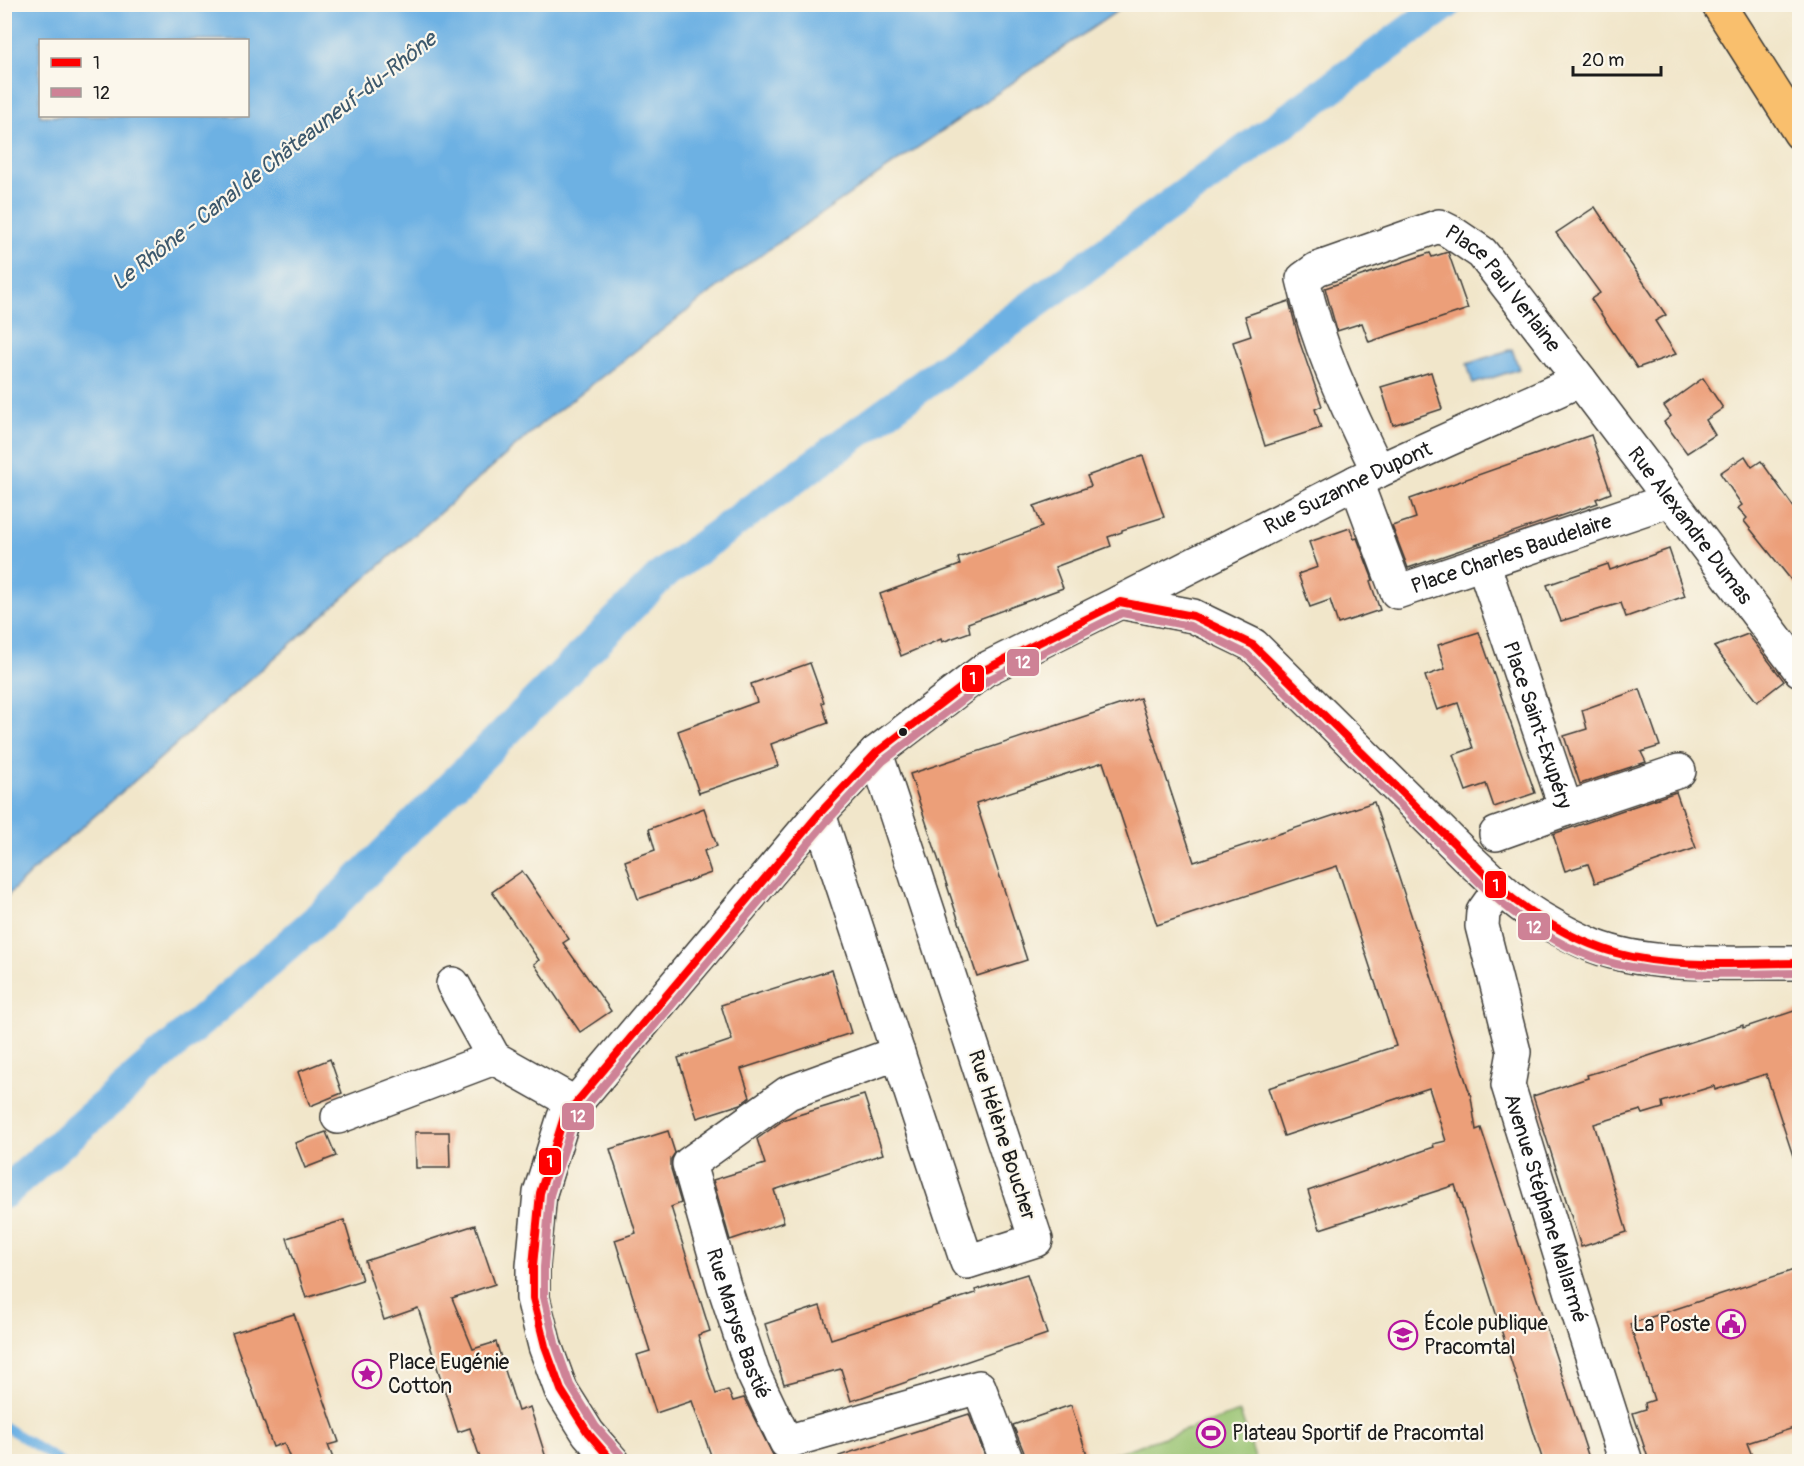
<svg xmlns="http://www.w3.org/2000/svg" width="1804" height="1466" viewBox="0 0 1804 1466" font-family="Pangolin,sans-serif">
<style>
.green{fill:#98c371;stroke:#5a7046;stroke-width:1.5}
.water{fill:#6db1e3;stroke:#446680;stroke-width:1.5;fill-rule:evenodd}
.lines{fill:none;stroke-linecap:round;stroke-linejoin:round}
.stream{stroke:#6db1e3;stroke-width:9}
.canal{stroke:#6db1e3;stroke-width:32}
.building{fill:#ec9f79}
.street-casing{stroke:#3c3a36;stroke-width:36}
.primary-casing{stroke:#3c3a36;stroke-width:36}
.street{stroke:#fff;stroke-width:33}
.primary{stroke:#f9bf6d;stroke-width:33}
.bus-1-casing{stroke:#fbf7ec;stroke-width:12}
.bus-2-casing{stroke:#fbf7ec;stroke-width:12}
.bus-1{stroke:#f00;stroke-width:8}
.bus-2{stroke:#ce8296;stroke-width:8}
.bus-dot{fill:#1c1c1c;stroke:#fbf7ec;stroke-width:2}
.labels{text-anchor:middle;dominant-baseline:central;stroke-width:4.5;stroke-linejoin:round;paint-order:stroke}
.street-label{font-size:21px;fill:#1c1c1c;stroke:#fbf7ec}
.poi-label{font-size:21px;fill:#1c1c1c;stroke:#fbf7ec;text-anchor:start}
.water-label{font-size:22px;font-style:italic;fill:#3c586c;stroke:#fbf7ec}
.line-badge{stroke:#fbf7ec;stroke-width:2}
.badge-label{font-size:16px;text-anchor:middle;font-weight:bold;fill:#fff}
</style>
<rect width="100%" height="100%" fill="#fbf7ec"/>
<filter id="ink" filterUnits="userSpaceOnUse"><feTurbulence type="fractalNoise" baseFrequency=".0167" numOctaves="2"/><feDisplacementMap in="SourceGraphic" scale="12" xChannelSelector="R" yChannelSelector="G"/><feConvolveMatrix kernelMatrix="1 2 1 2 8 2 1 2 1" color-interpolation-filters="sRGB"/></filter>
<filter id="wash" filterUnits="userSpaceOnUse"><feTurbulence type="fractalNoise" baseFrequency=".008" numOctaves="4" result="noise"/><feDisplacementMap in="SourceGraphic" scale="24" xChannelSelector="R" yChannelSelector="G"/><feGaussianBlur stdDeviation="1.35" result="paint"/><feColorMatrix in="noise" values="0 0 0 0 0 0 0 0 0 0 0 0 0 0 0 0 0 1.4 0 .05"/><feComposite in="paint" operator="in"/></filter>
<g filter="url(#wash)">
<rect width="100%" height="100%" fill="#f1e6ca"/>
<!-- green -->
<polygon class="green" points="1240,1412 1256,1461 1115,1461 1113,1454"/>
<!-- water -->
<g class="water">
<path d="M9,5V4L1126,5L749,263L542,423L40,864L5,898L4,9ZM40,40H248V116H40Z"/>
<polygon points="1512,349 1519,369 1473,384 1467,364"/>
</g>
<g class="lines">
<!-- stream -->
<polyline class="stream" points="4,1426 61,1462"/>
<!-- canal -->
<polyline class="canal" points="4,1193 329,909 661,576 1446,4"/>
</g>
<g id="blocks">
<!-- building -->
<g class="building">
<polygon points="1595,207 1623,250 1622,251 1666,315 1655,321 1676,354 1637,368 1591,299 1600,293 1556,233"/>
<polygon points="1448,252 1468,309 1369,342 1362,323 1337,331 1325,288 1430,253 1432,257"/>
<polygon points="1289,301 1300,343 1322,406 1315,409 1321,428 1265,446 1233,342 1251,336 1245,316"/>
<polygon points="1431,372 1442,409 1393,425 1381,387"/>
<polygon points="1703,378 1723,408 1706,420 1715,435 1687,453 1664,422 1671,416 1664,406"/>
<polygon points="1591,435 1611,493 1596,499 1598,503 1408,568 1392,526 1416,518 1410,499"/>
<polygon points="1143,456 1164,517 1122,530 1122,532 1108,537 1111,546 1055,567 1063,588 968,623 970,632 942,642 941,639 901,656 880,594 960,565 958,558 1042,527 1034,506 1091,486 1087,476"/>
<polygon points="1745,456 1752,467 1761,461 1800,516 1800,591 1744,521 1747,518 1738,508 1742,505 1720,473"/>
<polygon points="1350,528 1354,539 1357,538 1373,580 1370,581 1380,610 1338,624 1330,600 1310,607 1298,574 1318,567 1309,542"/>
<polygon points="1669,549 1685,596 1626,617 1621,603 1561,621 1547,585 1608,564 1610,570"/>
<polygon points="1479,632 1535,793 1494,807 1486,784 1466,791 1453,755 1473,748 1458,703 1437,710 1425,676 1445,669 1438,645"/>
<polygon points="1748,634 1784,681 1757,702 1714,647"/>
<polygon points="810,663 824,702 822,703 828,723 771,744 778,766 699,793 678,731 757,702 751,684"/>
<polygon points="1640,689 1660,746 1641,752 1646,762 1580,784 1564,736 1587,729 1582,710"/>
<polygon points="1140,698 1194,862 1374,802 1471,1097 1476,1130 1481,1128 1590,1461 1543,1461 1455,1185 1320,1229 1308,1191 1434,1147 1433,1144 1446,1141 1429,1088 1284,1136 1268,1088 1396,1046 1337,866 1157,925 1103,762 976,803 1027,960 977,976 910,774"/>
<polygon points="1676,792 1696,848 1595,883 1588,864 1565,871 1553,834"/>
<polygon points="704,808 717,846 704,851 711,873 638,899 625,861 655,850 649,829"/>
<polygon points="522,871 569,939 563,943 611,1011 580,1032 534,964 539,960 492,892"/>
<polygon points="832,970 851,1033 741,1069 750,1097 741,1104 697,1118 678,1058 732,1040 721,1005"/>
<polygon points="1800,1009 1800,1161 1795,1162 1766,1074 1715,1090 1714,1086 1662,1102 1663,1108 1643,1114 1641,1110 1594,1124 1627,1232 1581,1247 1533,1096 1588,1078 1587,1075 1627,1063 1743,1025 1743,1028"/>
<polygon points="330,1059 342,1093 310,1106 298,1072"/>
<polygon points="864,1095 883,1154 774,1190 784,1222 730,1240 713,1180 765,1164 757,1139 785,1119"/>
<polygon points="668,1131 675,1153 671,1159 671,1169 681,1203 671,1207 710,1331 698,1335 709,1373 716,1394 728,1390 733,1401 744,1398 776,1461 713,1461 692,1401 656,1413 637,1355 650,1351 615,1240 636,1233 610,1149"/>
<polygon points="326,1132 336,1156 305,1168 295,1143"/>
<polygon points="415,1132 449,1132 450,1168 416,1168"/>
<polygon points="344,1220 362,1280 306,1298 287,1238"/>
<polygon points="475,1225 495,1284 452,1298 473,1349 496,1342 518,1411 530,1407 547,1461 481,1461 470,1428 458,1432 418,1308 384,1320 365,1261"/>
<polygon points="1800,1268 1800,1426 1747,1443 1754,1461 1649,1461 1633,1413 1646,1409 1645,1403 1654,1400 1630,1324"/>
<polygon points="1027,1274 1047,1334 851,1401 841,1369 784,1384 765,1324 820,1306 831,1339 976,1293 975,1290"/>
<polygon points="294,1314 339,1442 328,1445 334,1461 291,1461 284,1443 273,1447 232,1333"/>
<polygon points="1071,1405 1089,1461 1025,1461 1025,1455 1013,1425"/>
<polygon points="969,1414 987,1461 840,1461 839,1456"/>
</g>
</g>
</g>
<g filter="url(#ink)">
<use href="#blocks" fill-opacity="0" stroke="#3c3a36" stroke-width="1.5"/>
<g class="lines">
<!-- street casing -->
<g class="street-casing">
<g id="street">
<path id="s1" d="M1378,471C1348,408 1318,348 1303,279L1317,269L1439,226L1451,232L1482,253L1580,380L1800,670"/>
<path id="s2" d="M1356,482L1397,592L1670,500"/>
<path id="s3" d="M1483,563L1566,809L1679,771"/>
<path id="s4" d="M1120,602L1378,471L1580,380"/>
<polyline points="819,814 967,1262 1036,1240 876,753"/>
<polyline points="1496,834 1566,809"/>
<path id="s5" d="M1500,888L1483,912L1482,926L1514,1052L1508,1085L1575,1303L1626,1462"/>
<polyline points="453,984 494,1058 576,1104"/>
<path id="s6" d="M898,1053L788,1093L689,1164L724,1286L753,1373L786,1442L979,1387L1007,1462"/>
<polyline points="338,1117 494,1058"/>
<path d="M613,1462L588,1433L561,1390L545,1346L533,1298V1266L540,1193L564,1117L819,814L876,753L984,670L1120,602L1193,616L1253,645L1470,860C1493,881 1517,906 1545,921C1560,930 1578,939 1594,946C1653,969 1737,962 1800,963"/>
</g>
</g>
<!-- primary casing -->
<g class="primary-casing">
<polyline id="primary" points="1718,4 1800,133"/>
</g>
<!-- street -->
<use href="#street" class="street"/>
<!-- primary -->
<use href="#primary" class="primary"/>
<!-- bus-1 casing -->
<g class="bus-1-casing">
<path id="bus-1" d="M613,1462L588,1433L561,1390L545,1346L533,1298V1266L540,1193L564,1117L819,814L876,753L984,670L1120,602L1193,616L1253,645L1496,885C1531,915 1571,940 1616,953C1674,969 1739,963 1800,963"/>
</g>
<!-- bus-2 casing -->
<g class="bus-2-casing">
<path id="bus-2" d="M621,1455L596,1427L570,1385L555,1343L544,1297V1267L550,1195L573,1122L827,821L883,761L990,679L1122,613L1190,626L1247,654L1489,892C1525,924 1569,953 1616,964C1676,978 1739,973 1800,973"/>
</g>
<!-- bus-1 -->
<use href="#bus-1" class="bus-1"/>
<!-- bus-2 -->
<use href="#bus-2" class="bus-2"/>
</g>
</g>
<!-- icons -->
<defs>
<g id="civic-ring" transform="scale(1.5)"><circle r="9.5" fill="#fbf7ec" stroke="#b5179e" stroke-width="1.5"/><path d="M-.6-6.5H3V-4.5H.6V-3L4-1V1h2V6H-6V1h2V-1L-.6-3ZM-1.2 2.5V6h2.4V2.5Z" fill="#b5179e"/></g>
<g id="school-ring" transform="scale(1.5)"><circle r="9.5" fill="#fbf7ec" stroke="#b5179e" stroke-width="1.5"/><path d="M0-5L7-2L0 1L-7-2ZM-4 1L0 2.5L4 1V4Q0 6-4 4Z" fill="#b5179e"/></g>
<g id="sight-ring" transform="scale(1.5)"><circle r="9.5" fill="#fbf7ec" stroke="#b5179e" stroke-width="1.5"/><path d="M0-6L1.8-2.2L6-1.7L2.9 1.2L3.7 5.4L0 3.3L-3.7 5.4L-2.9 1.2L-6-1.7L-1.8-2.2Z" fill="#b5179e"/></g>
<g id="stadium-ring" transform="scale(1.5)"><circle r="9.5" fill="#fbf7ec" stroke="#b5179e" stroke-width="1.5"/><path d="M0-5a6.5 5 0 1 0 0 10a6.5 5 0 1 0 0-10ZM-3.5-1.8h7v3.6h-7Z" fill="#b5179e"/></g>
</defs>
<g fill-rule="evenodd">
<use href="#civic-ring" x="1731" y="1324"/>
<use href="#school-ring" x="1403" y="1335"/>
<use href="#sight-ring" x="367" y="1374"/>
<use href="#stadium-ring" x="1211" y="1433"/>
</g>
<!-- markers -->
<circle class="bus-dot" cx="903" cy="732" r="5"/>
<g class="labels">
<!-- street labels -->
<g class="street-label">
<text stroke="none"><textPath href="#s1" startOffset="444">Place Paul Verlaine</textPath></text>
<text stroke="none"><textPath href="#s4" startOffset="255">Rue Suzanne Dupont</textPath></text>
<text stroke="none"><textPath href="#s1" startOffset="747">Rue Alexandre Dumas</textPath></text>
<text stroke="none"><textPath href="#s2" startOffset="238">Place Charles Baudelaire</textPath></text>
<text stroke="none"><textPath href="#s3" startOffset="171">Place Saint-Exupéry</textPath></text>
<text transform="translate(1002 1135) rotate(72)">Rue Hélène Boucher</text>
<text stroke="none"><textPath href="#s5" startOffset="336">Avenue Stéphane Mallarmé</textPath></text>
<text stroke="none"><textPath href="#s6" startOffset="406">Rue Maryse Bastié</textPath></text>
</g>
<!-- poi labels -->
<g class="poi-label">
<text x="1424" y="1323">École publique<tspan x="1424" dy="24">Pracomtal</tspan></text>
<text x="1710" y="1324" text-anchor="end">La Poste</text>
<text x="388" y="1362">Place Eugénie<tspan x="388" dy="24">Cotton</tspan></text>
<text x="1232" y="1433">Plateau Sportif de Pracomtal</text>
</g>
<!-- water labels -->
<g class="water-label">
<text transform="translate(274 161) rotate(-38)">Le Rhône - Canal de Châteauneuf-du-Rhône</text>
</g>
</g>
<g class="line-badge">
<rect x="1006" y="648" width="34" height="29" rx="6" fill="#ce8296"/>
<rect x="961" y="664" width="24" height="29" rx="6" fill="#f00"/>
<rect x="1484" y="870" width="23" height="29" rx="6" fill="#f00"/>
<rect x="1517" y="912" width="34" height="29" rx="6" fill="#ce8296"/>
<rect x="561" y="1102" width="34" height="29" rx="6" fill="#ce8296"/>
<rect x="538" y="1147" width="24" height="29" rx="6" fill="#f00"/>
</g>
<g class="badge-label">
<text x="1023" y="668">12</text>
<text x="973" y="684">1</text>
<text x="1496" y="891">1</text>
<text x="1534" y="933">12</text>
<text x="578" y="1122">12</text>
<text x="550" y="1167">1</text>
</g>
<!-- margin -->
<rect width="1804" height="1466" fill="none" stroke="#fbf7ec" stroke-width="24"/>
<!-- legend -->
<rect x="39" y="39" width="210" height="78" fill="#fbf7ec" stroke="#a29f99" stroke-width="1.5"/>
<rect x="51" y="58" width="30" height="9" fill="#ff0000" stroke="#a29f99" stroke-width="1.5"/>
<text x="93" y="69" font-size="18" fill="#1c1c1c">1</text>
<rect x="51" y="88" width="30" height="9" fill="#ce8296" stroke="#a29f99" stroke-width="1.5"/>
<text x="93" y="99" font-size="18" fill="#1c1c1c">12</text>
<!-- scale -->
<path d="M1573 66v9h88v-9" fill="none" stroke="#1c1c1c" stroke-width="3"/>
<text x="1582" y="66" font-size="18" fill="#1c1c1c" stroke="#fbf7ec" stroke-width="4.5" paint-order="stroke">20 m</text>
</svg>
